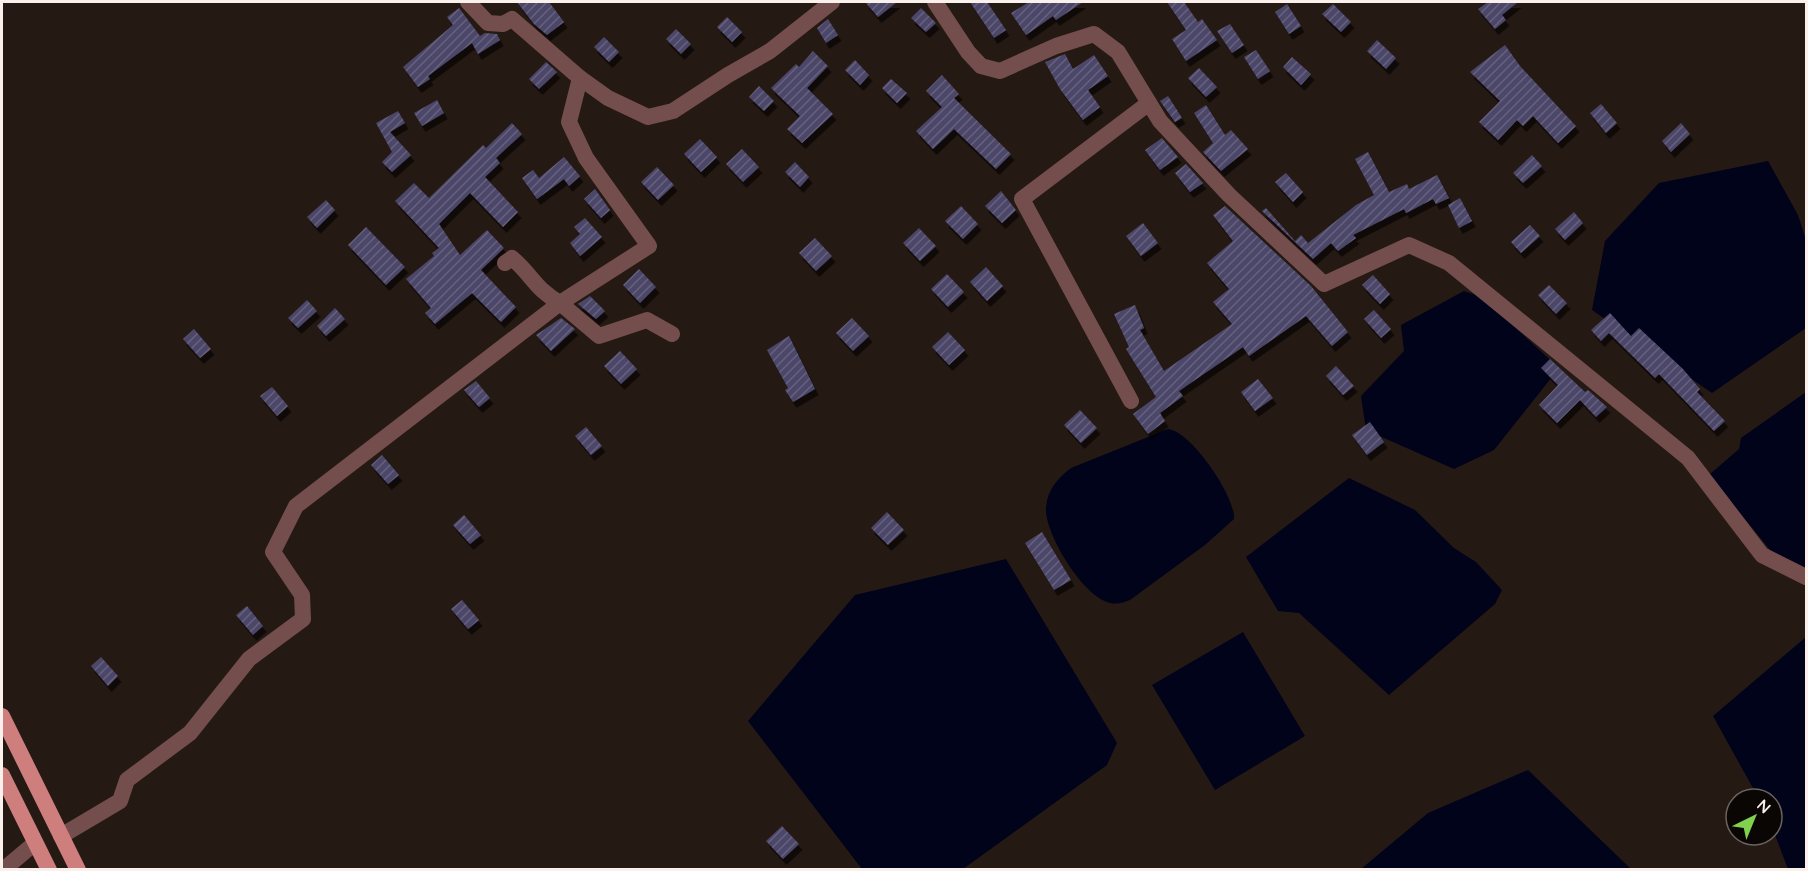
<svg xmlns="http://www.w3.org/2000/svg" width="1808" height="871" viewBox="0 0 1808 871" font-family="Quicksand,sans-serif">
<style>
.water{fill:#00031a}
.building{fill:url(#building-hatch);filter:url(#shadow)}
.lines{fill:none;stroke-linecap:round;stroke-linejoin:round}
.minor{stroke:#744e4d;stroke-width:16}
.primary{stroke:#cd7e7d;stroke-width:16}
</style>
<defs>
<pattern id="building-hatch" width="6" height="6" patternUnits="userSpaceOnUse" patternTransform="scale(1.5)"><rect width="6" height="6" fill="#4c4668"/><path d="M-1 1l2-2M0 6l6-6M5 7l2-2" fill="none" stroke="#67617e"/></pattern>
<filter id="shadow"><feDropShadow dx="3.5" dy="6" stdDeviation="0" flood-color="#0009"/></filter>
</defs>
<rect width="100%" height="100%" fill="#251913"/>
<!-- water -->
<g class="water">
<polygon points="1768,161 1798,215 1806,240 1806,328 1712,393 1592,310 1605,241 1659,183"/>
<polygon points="1464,291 1482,297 1559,368 1494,450 1454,469 1366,430 1361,396 1404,351 1401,325"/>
<polygon points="1806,392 1806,570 1771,551 1709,475 1739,449 1741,438"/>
<path d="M1168,429C1191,431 1236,497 1234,519L1205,545L1130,600C1123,603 1115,605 1107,602C1082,594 1044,533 1046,507C1048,489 1057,479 1071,468Z"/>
<polygon points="1349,478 1415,510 1454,548 1476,562 1502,590 1495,604 1389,695 1299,613 1278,611 1246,557"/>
<polygon points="1006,559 1117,743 1107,765 963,869 862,869 748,721 855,595"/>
<polygon points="1243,632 1305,736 1215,790 1152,685"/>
<polygon points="1806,637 1806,869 1788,869 1772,827 1772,799 1759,799 1713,716"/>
<polygon points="1528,770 1631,869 1361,869 1428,813"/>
</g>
<!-- building -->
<g class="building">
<polygon points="517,2 549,2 564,22 547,35 534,24"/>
<polygon points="865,2 897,2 878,17"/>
<polygon points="970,2 987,2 1006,30 994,38"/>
<polygon points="1029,2 1083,2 1056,20 1053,16 1026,35 1011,13"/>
<polygon points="1167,2 1184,2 1198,22 1202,19 1217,40 1186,61 1172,39 1186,30"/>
<polygon points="1488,2 1518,2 1502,15 1506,20 1495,29 1478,9"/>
<polygon points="1287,4 1301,26 1289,34 1275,12"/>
<polygon points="1333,4 1351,22 1341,32 1322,14"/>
<polygon points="459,8 480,36 485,33 497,34 500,40 478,54 472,43 428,76 430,79 418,87 403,67 453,25 447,17"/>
<polygon points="921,8 936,23 926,32 911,18"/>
<polygon points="727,17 742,32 732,42 717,27"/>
<polygon points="828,19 838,35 826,43 817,28"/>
<polygon points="1230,24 1244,45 1232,53 1217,31"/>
<polygon points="676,29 691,44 681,54 666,39"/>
<polygon points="604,37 619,52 609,62 594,47"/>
<polygon points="1377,40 1396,58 1386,69 1367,51"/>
<polygon points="1505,45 1520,66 1576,126 1558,143 1533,116 1523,126 1517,120 1498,140 1479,122 1500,101 1470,72"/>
<polygon points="1256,50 1270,71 1258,79 1244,57"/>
<polygon points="813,51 828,66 807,88 833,114 802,143 787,129 800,116 771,88 796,64 799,67"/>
<polygon points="1065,54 1073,69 1094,55 1108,76 1088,90 1100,107 1083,120 1060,89 1045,62"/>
<polygon points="1292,57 1311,74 1301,85 1283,67"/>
<polygon points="855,60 869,75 860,85 845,70"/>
<polygon points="546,62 557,72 539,89 529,79"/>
<polygon points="1199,68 1217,87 1206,97 1188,78"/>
<polygon points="942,75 959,94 954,98 1011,154 996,169 954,129 933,149 916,131 942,107 926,91"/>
<polygon points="891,79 907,93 897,103 882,88"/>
<polygon points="759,86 774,101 764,111 749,97"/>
<polygon points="1168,96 1182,118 1175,122 1160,101"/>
<polygon points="437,100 444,113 422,126 414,113"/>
<polygon points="1601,104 1617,123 1606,133 1590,113"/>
<polygon points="1206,105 1225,135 1231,130 1248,149 1221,171 1203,152 1213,143 1194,113"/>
<polygon points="398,111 405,123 390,132 411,155 392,172 382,162 392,152 376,123"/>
<polygon points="512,123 522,134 496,158 500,163 485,177 518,212 503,227 470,193 439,224 460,255 487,230 504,248 481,270 516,307 501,322 472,293 435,324 425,313 431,308 406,279 434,256 432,253 439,248 395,201 414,183 429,198 483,145 486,148"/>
<polygon points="1681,123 1690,134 1671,152 1662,141"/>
<polygon points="1162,138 1178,157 1160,170 1145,150"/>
<polygon points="700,139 717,157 701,172 684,154"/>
<polygon points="742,149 759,167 743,182 726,164"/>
<polygon points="1368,152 1389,192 1407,184 1409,189 1437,175 1449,198 1436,204 1433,199 1406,213 1404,209 1353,235 1356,238 1338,251 1331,243 1313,259 1262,211 1266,208 1295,241 1301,235 1308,243 1356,205 1374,195 1355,159"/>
<polygon points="1532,155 1542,166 1523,183 1513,173"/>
<polygon points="564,157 580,176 569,186 564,179 537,199 522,178 533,170 539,178"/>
<polygon points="795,162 809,177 800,187 785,172"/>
<polygon points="1186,164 1203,183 1190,192 1175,173"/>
<polygon points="657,167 674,185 658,200 641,182"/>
<polygon points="1286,173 1303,192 1293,202 1275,182"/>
<polygon points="595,189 610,210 601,218 584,199"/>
<polygon points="1001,191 1016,210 1002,223 985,206"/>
<polygon points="1460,198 1472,221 1459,228 1448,205"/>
<polygon points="326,200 335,210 317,228 307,217"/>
<polygon points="961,206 978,224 963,239 945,221"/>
<polygon points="1225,206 1311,286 1348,332 1332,346 1306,316 1249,356 1243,347 1179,391 1183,396 1160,413 1165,421 1148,434 1133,414 1156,397 1126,349 1129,347 1114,314 1135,305 1144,328 1140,330 1164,371 1232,324 1213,302 1229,289 1207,263 1233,241 1213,215"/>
<polygon points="1574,212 1583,223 1565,240 1555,229"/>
<polygon points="585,218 602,237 580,256 570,243 580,234 574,227"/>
<polygon points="1143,223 1158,243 1141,256 1126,236"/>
<polygon points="1530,225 1540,236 1521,253 1511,242"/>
<polygon points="366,227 405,267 386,285 348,245"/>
<polygon points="919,228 936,246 920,261 903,243"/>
<polygon points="815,238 832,256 816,271 799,253"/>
<polygon points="986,267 1003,286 987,301 970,282"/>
<polygon points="639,269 656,287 640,303 623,285"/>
<polygon points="947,274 964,292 948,307 931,289"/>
<polygon points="1373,275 1390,294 1380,304 1362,285"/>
<polygon points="1549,285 1567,303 1556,314 1538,295"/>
<polygon points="590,296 605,311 596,319 578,304"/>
<polygon points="307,300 317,311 298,328 288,318"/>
<polygon points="335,308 345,319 326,336 317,326"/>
<polygon points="1374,310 1391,329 1381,338 1364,319"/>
<polygon points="1610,313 1631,336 1639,328 1683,369 1700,389 1697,392 1725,421 1714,431 1659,374 1655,378 1609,333 1601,341 1591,330"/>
<polygon points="561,318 575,329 551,351 536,335"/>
<polygon points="852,318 869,336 853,351 836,333"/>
<polygon points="194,329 211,349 200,358 183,339"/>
<polygon points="948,332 965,350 949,365 932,347"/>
<polygon points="789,336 815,389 793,402 785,390 788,388 767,350"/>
<polygon points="620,351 637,369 621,384 604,366"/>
<polygon points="1550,359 1585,392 1588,390 1607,407 1596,417 1580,400 1557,423 1539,405 1558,385 1541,368"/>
<polygon points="1336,366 1354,386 1343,395 1326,376"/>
<polygon points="1258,379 1273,398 1255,411 1241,392"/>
<polygon points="476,381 490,398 479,407 464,390"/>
<polygon points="272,387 288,406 277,416 260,396"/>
<polygon points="1080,410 1097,428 1081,443 1064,425"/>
<polygon points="1370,422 1384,442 1367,455 1352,435"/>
<polygon points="586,427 602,446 591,455 575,436"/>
<polygon points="382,455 399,475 388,484 371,465"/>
<polygon points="887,512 904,530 888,545 871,528"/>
<polygon points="464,515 481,535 470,544 453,525"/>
<polygon points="1042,532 1071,580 1054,590 1025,543"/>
<polygon points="462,600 479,620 468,629 451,609"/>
<polygon points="247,606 263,626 253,635 236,615"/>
<polygon points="101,657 118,676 108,686 91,666"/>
<polygon points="782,826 799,844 783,859 766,841"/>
</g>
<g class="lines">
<!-- minor -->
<g class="minor">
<polyline points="468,2 488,23 503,24 512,19 580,78 608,98 648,117 673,111 728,75 770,51 832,2"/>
<polyline points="935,2 968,52 981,66 1000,71 1056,46 1094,34 1118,52 1160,121 1229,195 1324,284 1409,245 1449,263 1688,458 1762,555 1806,577"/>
<path d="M505,263L512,258C532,275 536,290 560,303L649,246L586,158L569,122L580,78"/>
<polyline points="1131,401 1022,199 1149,103"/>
<polyline points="61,836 120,801 127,780 190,733 249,659 303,619 302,595 273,552 296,506 560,303 599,336 647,320 672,334"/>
<polyline points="3,870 35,843"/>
</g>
<!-- primary -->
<g class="primary">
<polyline points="2,716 78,870"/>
<polyline points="2,775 49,870"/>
</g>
</g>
<!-- border -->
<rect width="1808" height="871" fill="none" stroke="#faf1ec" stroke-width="6"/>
<!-- north arrow -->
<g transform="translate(1754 817) rotate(43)"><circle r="28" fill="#0a0604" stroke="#6a6461" stroke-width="1.5"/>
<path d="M0-4.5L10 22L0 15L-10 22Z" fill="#81d050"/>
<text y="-9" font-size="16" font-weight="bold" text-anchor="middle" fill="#faf1ec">N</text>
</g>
</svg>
